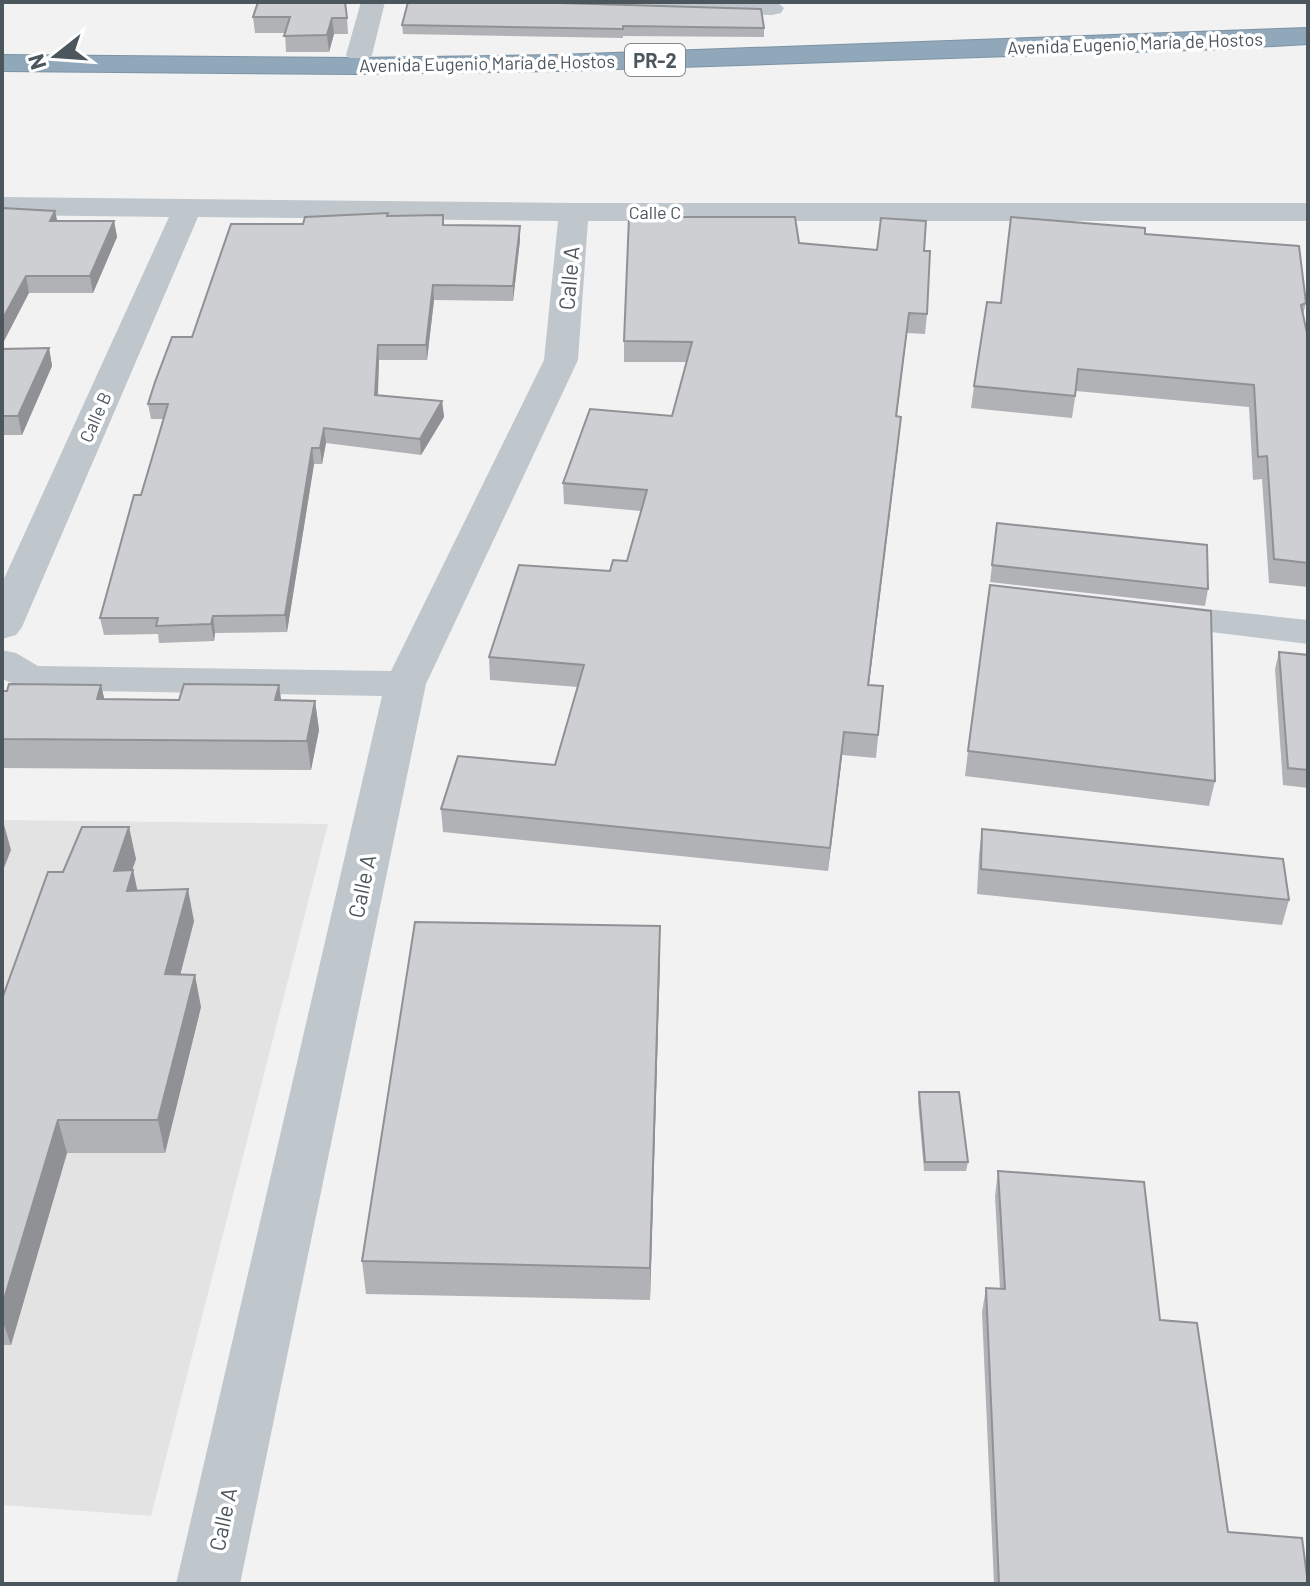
<svg xmlns="http://www.w3.org/2000/svg" width="1310" height="1586" viewBox="0 0 1310 1586" font-family="Barlow,sans-serif">
<style>
.education{fill:#e4e3e3}
.lines{fill:none;stroke-linecap:round;stroke-linejoin:round}
.highway-casing{stroke:#7b93a5;stroke-width:2}
.minor{fill:#bfc7cc;fill-rule:evenodd}
.highway{fill:#90a8b9;fill-rule:evenodd}
.wall{fill:#b0b2b5}
.shaded-wall{fill:#909194}
.building{fill:#cdcfd3;stroke:#909194;stroke-width:2}
.labels{text-anchor:middle;dominant-baseline:central;stroke-width:7;stroke-linejoin:round;paint-order:stroke}
.far-street-label{font-size:18px;fill:#4c565d;stroke:#fff}
.shield{fill:#fff;stroke:#82898e;stroke-width:2}
.shield-label{font-size:20px;font-weight:bold;fill:#4c565d}
.street-label{font-size:22px;fill:#4c565d;stroke:#fff}
</style>
<rect width="100%" height="100%" fill="#f3f2f2"/>
<!-- education -->
<polygon class="education" points="2,820 328,824 151,1516 2,1505"/>
<g class="lines">
<!-- highway casing -->
<g class="highway-casing">
<polygon id="highway" points="1308,28 1308,44 1222,49 557,71 356,74 2,71 2,55 356,58 557,55"/>
</g>
<!-- minor -->
<g class="minor">
<polygon points="361,2 385,2 372,55 368,60 350,60 346,55"/>
<polygon points="520,2 777,2 784,8 781,13 772,15 532,9 523,7"/>
<polygon points="2,197 574,203 1308,203 1308,221 588,221 578,360 426,684 240,1584 176,1584 382,696 29,690 2,679 2,650 16,653 38,666 391,671 544,360 558,221 198,217 22,627 16,635 2,639 2,583 169,217 2,215"/>
<polygon points="1151,603 1308,620 1308,644 1137,623 1131,615 1137,607"/>
</g>
<!-- highway -->
<use href="#highway" class="highway"/>
</g>
<!-- wall -->
<g class="wall">
<polygon points="346,2 348,34 334,34 329,52 286,52 285,33 255,33 253,17"/>
<polygon points="402,25 764,28 764,37 623,36 623,38 403,34"/>
<polygon points="2,208 57,221 114,221 117,237 93,293 29,293"/>
<polygon points="388,216 444,225 520,240 513,301 434,300 427,360 379,360 378,395 442,401 444,417 421,455 326,443 322,464 314,464 287,632 215,633 214,641 159,643 158,634 104,635 100,618 141,495 163,419 151,419 148,404 303,224"/>
<polygon points="1145,234 1306,303 1303,315 1308,338 1308,587 1269,583 1262,479 1253,480 1249,407 1076,391 1072,418 971,408 974,386 1001,303"/>
<polygon points="799,243 877,250 924,251 927,314 925,334 907,333 897,416 899,438 869,685 883,686 876,758 842,755 828,871 443,832 441,809 555,765 578,687 490,680 489,657 610,571 627,561 641,511 564,504 563,483 672,416 687,362 624,362 624,341"/>
<polygon points="49,348 52,366 22,435 2,435 2,349"/>
<polygon points="997,523 1208,589 1205,606 990,582"/>
<polygon points="1279,652 1308,655 1308,788 1283,785 1275,669"/>
<polygon points="101,685 104,699 179,700 279,685 281,700 315,701 319,730 311,770 2,768 2,691"/>
<polygon points="968,751 1215,781 1209,806 965,776"/>
<polygon points="982,829 1289,900 1282,925 977,894 979,855"/>
<polygon points="136,859 132,870 137,890 194,921 180,974 201,1007 165,1153 67,1153 11,1345 2,1345 2,999 63,872"/>
<polygon points="660,958 650,1300 366,1294 362,1261"/>
<polygon points="919,1092 968,1162 966,1171 924,1171 918,1101"/>
<polygon points="998,1171 1160,1320 1228,1532 1308,1584 994,1584 982,1312 986,1288 1000,1289 995,1196"/>
</g>
<!-- shaded-wall -->
<g class="shaded-wall">
<polygon points="332,18 334,34 329,52 327,35"/>
<polygon points="55,211 59,228 50,221"/>
<polygon points="114,221 117,237 93,293 90,276"/>
<polygon points="520,226 520,240 513,301 513,286"/>
<polygon points="26,276 29,293 2,345 2,320"/>
<polygon points="433,285 434,300 427,360 426,345"/>
<polygon points="378,345 379,360 377,411 375,395"/>
<polygon points="49,348 52,366 22,435 18,416"/>
<polygon points="442,401 444,417 421,455 420,439"/>
<polygon points="901,417 899,438 866,708 868,685"/>
<polygon points="324,428 326,443 322,464 320,448"/>
<polygon points="312,448 314,464 287,632 285,615"/>
<polygon points="213,616 215,633 214,641 211,624"/>
<polygon points="101,685 108,714 97,699"/>
<polygon points="279,685 283,714 275,700"/>
<polygon points="315,701 319,730 311,770 307,741"/>
<polygon points="844,732 842,755 828,871 830,848"/>
<polygon points="3,821 11,850 2,873 2,823"/>
<polygon points="129,827 136,859 121,903 114,871"/>
<polygon points="133,870 140,902 127,891"/>
<polygon points="188,889 194,921 172,1007 165,974"/>
<polygon points="660,926 660,958 650,1300 650,1268"/>
<polygon points="195,975 201,1007 165,1153 158,1120"/>
<polygon points="58,1120 67,1153 11,1345 2,1319 2,1306"/>
</g>
<!-- building -->
<g class="building">
<polygon points="258,2 345,2 347,18 332,18 327,35 284,36 290,17 253,17"/>
<polygon points="408,2 527,2 761,9 764,28 623,26 623,29 402,25"/>
<polygon points="2,208 55,211 50,221 114,221 90,276 26,276 2,320"/>
<polygon points="388,213 387,216 443,215 443,225 520,226 513,286 433,285 426,345 378,345 375,395 442,401 420,439 324,428 320,448 312,448 285,615 213,616 211,624 156,626 158,618 100,618 134,495 141,495 168,404 148,404 155,382 172,337 192,337 231,224 303,224 305,217"/>
<polygon points="629,217 795,217 799,243 877,250 881,218 926,221 924,251 930,251 927,314 909,313 896,416 901,417 868,685 883,686 878,735 844,732 830,848 441,809 458,756 555,765 584,665 489,657 519,565 610,571 613,560 627,561 647,490 563,483 590,409 672,416 692,342 624,341"/>
<polygon points="1011,217 1145,228 1145,234 1299,246 1306,303 1301,305 1308,338 1308,563 1274,559 1267,456 1258,457 1254,385 1078,369 1075,396 974,386 987,302 1001,303"/>
<polygon points="49,348 18,416 2,416 2,349"/>
<polygon points="997,523 1207,545 1208,589 992,565"/>
<polygon points="990,585 1211,611 1215,781 968,751"/>
<polygon points="1279,652 1308,655 1308,770 1288,768"/>
<polygon points="9,684 101,685 97,699 179,700 184,684 279,685 275,700 315,701 307,741 2,739 2,691 7,691"/>
<polygon points="82,827 129,827 114,871 133,870 127,891 188,889 165,974 195,975 158,1120 58,1120 2,1306 2,999 48,872 63,872"/>
<polygon points="982,829 1283,859 1289,900 981,869"/>
<polygon points="415,922 660,926 650,1268 362,1261"/>
<polygon points="919,1092 959,1092 968,1162 925,1162"/>
<polygon points="998,1171 1144,1182 1160,1320 1197,1323 1228,1532 1302,1538 1308,1584 999,1584 986,1288 1005,1289"/>
</g>
<g class="labels">
<!-- far-street labels -->
<g class="far-street-label">
<text transform="translate(1135 43) rotate(-2)">Avenida Eugenio María de Hostos</text>
<text transform="translate(487 63) rotate(-1)">Avenida Eugenio María de Hostos</text>
<text x="655" y="212">Calle C</text>
<text transform="translate(95 417) rotate(-66)">Calle B</text>
</g>
<!-- shield labels -->
<rect class="shield" x="625" y="44" width="60" height="32" rx="6"/>
<g class="shield-label">
<text x="655" y="60">PR-2</text>
</g>
<!-- street labels -->
<g class="street-label">
<text transform="translate(568 278) rotate(-85)">Calle A</text>
<text transform="translate(361 886) rotate(-78)">Calle A</text>
<text transform="translate(222 1519) rotate(-78)">Calle A</text>
</g>
</g>
<!-- border -->
<rect width="1310" height="1586" fill="none" stroke="#4c565d" stroke-width="8"/>
<!-- north arrow -->
<g transform="translate(56 56) rotate(253)" stroke="#ffffff" stroke-width="6" paint-order="stroke">
<path d="M0-6L14 30L0 20L-14 30Z" fill="#4c565d"/>
<text y="-12" font-size="22" font-weight="bold" text-anchor="middle" fill="#4c565d">N</text>
</g>
</svg>
